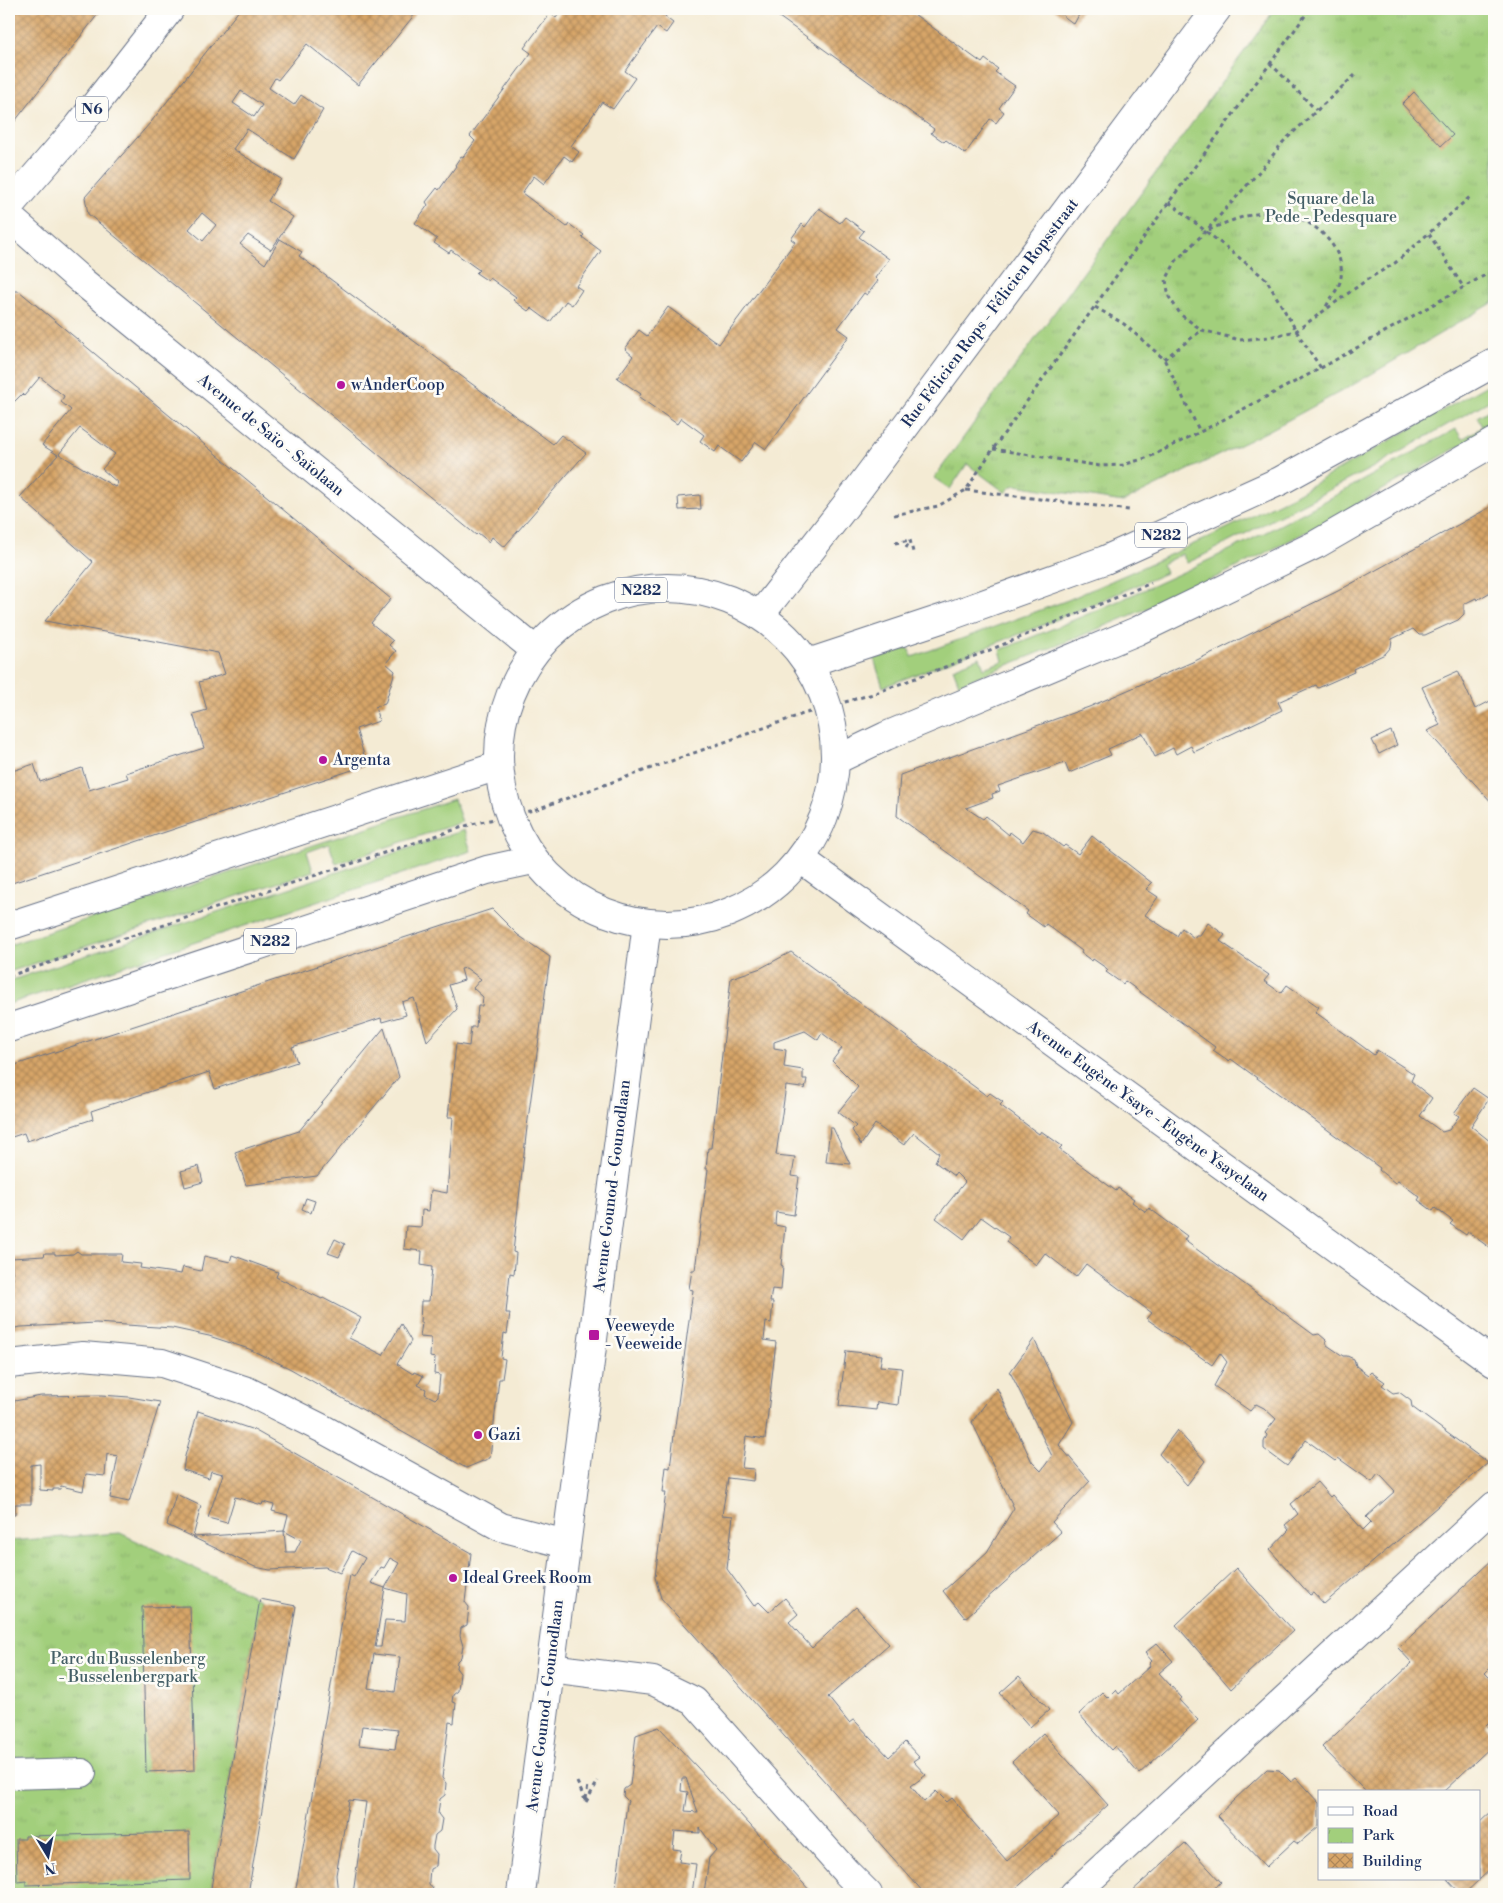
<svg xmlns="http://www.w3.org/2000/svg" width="1503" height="1903" viewBox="0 0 1503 1903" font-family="'Libre Bodoni',serif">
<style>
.grass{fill:#a2cf7c;stroke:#5e7f6d}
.park{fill:url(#park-tufts);stroke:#5e7f6d}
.building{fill:url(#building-cross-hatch);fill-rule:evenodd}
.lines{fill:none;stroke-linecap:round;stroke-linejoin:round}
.pedestrian-casing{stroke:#677187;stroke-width:30}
.minor-casing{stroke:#677187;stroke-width:30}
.tertiary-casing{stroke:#677187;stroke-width:30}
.primary-casing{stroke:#677187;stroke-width:30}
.path{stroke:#677187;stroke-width:3;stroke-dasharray:4 4;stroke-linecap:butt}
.pedestrian{stroke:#fff;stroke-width:28}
.minor{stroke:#fff;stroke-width:28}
.tertiary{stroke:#fff;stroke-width:28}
.primary{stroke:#fff;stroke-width:28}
.poi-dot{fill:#b5179e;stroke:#fdfcf7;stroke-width:2}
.labels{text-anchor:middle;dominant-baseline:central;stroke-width:5;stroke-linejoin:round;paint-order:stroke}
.shield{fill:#fdfcf7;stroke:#5f6c8c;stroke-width:1}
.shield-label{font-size:15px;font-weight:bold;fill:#1b2f5e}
.park-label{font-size:16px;fill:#445f67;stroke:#fdfcf7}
.street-label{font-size:16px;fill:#1b2f5e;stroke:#fdfcf7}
.poi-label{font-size:16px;fill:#1b2f5e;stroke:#fdfcf7;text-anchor:start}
</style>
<defs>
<pattern id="park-tufts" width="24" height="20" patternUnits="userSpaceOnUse" patternTransform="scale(1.25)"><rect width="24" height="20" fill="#a2cf7c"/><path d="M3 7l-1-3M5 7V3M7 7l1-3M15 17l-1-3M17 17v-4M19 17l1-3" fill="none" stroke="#8bb26e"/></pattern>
<pattern id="building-cross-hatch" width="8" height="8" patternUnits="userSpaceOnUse" patternTransform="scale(1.25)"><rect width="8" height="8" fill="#d7a568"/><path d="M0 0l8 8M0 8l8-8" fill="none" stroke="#ae8759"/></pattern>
</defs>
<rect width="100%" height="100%" fill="#fdfcf7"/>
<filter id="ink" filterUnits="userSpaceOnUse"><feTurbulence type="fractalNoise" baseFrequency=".02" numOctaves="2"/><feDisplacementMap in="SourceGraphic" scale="10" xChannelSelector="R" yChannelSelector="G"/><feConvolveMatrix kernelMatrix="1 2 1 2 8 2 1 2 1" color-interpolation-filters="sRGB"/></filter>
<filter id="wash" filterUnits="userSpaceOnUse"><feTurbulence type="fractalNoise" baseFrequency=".0096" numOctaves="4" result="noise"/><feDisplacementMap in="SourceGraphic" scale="20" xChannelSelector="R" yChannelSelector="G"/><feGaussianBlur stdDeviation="1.12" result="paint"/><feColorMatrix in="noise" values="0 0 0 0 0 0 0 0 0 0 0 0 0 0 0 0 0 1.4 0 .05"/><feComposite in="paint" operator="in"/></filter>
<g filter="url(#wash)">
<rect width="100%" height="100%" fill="#f4ebd4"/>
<!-- grass -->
<g class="grass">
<polygon points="1494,381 1494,398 1370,469 1202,556 1187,563 1182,554 1162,564 1166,573 1043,625 883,687 874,659 908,648 912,657 1068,600 1136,570 1209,537 1291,497"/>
<path d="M1494,407V426C1399,481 1304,536 1204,583C1124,620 1041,652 959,684L953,668L980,657L984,668L1003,661L1000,650C1083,617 1165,582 1246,542C1317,507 1386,467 1456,429L1462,439L1482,427L1477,417Z"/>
<polygon points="454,799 462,822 336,864 329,844 307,852 313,871 9,972 9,945"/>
<polygon points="464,830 471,851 9,1004 9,981"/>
</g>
<!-- park -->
<g class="park">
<polygon points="1275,9 1494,9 1494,302 1351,386 1268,431 1123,502 1016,485 1010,487 1006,493 967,464 950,489 934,478"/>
<polygon points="120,1533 260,1599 210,1894 9,1894 9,1541"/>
</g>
<g id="blocks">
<!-- building -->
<g class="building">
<polygon points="9,9 102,9 12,125 9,125"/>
<path d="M240,9H419L358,85L307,44L278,80L275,78L269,88L294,105L301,95L323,110L294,159L247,129L233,149L281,179L268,201L293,217L271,250L248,235L240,244L265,264L280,239L302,252L299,256L553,444L561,435L586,453L504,547L492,537L489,542L478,533L476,535L88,214L85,197L151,122ZM241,91L262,105L254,117L233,103ZM202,213L216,225L203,241L189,229Z"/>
<polygon points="563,9 671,9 665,17 673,23 666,33 657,27 625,71 635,78 613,109 602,102 571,146 579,152 572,162 564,156 544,184 534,176 522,193 567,227 569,224 584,235 582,237 601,251 576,286 582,290 572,305 566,301 550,322 531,308 528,311 513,300 516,297 490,278 488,281 476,273 479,270 451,250 449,253 434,243 437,239 415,223 428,205 426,202 437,188 439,190 456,166 455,165 461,156 463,157 475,141 470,136 531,53 524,48 550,13 556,18"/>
<polygon points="768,9 907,9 982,63 985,59 998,69 995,72 1015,86 999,108 1004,112 996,123 990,119 965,154 946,140 944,142 931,133 934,129"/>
<polygon points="1054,9 1082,9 1074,24"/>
<polygon points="1414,92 1453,135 1441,146 1402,104"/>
<polygon points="819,208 840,223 845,217 864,231 859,237 889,259 875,278 878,281 867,295 864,293 838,328 849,336 766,449 756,442 741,462 719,446 715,452 700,441 704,435 681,418 677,424 639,397 641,394 617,378 633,356 625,349 639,330 647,336 668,307 719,344 795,242 791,239 802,224 805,227"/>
<path d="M9,291H19L391,599L371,623L393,641L389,645L396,651L386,663L395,671L385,704L375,707L379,721L356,729L367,765L9,884V772L34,764L40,782L82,768L89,790L128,778L126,773L204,748L193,714L207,710L199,682L225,674L218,653L45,621L93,562L20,497L58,455L42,445L71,410L61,402L64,396L40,377L24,396L22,394L9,407ZM80,428L115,454L102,469L118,483L115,487L59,454Z"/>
<polygon points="700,495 701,509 679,510 678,497"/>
<polygon points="1494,505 1494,590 1477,600 1476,598 1464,604 1464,614 1458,620 1425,635 1419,635 1413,629 1392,639 1391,647 1385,654 1353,669 1354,672 1318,688 1316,685 1278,702 1282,710 1194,752 1191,746 1176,754 1173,748 1155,757 1143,733 1108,749 1111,755 1069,773 1065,763 998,786 1000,791 992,794 993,798 966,808 983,819 986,816 1009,835 1010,832 1023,842 1033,829 1043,832 1063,847 1065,845 1078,854 1092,836 1152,883 1146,889 1158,897 1145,915 1177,936 1182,928 1194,938 1196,935 1200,935 1208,923 1225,935 1220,941 1269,975 1264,981 1281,993 1287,985 1319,1007 1315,1012 1362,1046 1374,1055 1377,1050 1414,1074 1411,1081 1432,1098 1420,1116 1442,1132 1449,1130 1459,1116 1454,1113 1473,1088 1489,1099 1471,1126 1491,1142 1494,1137 1494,1251 1468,1232 1466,1235 1450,1224 1453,1221 1450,1219 1435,1208 1433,1211 1418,1200 1420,1197 1417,1195 1398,1181 1395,1183 1379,1170 1380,1168 1343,1141 1231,1059 1229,1061 1213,1050 1215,1047 1125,981 1123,984 1106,972 1108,970 1106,968 1093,959 1092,961 1081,953 1082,951 1046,924 1044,927 1026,914 1028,911 897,816 900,775 1089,707 1197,660 1338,591"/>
<polygon points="1458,671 1475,709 1494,699 1494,805 1427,731 1440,725 1422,687"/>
<polygon points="1391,731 1397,745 1379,754 1372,740"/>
<polygon points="492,909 518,935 550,957 527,1127 513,1252 516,1253 514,1274 510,1273 506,1313 510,1313 507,1334 504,1333 501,1358 505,1359 502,1379 499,1379 490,1458 466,1468 289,1368 249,1349 209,1336 172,1328 96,1323 21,1327 9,1329 9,1281 13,1280 11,1258 44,1256 45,1253 55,1253 55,1255 73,1254 77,1251 81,1254 122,1254 121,1262 141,1264 140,1268 181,1274 183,1267 201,1271 204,1256 230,1262 232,1255 278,1272 276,1277 322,1299 323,1298 361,1318 349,1338 383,1355 401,1324 411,1341 397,1364 413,1374 414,1372 423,1376 418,1385 426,1389 425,1394 435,1399 438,1396 440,1375 434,1374 435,1358 430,1357 431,1338 420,1337 422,1323 420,1323 421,1301 429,1301 432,1267 421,1265 422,1251 404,1249 406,1226 421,1227 422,1210 429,1211 431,1190 447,1193 453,1117 448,1117 456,1044 469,1046 471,1027 476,1027 478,1006 482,1006 483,997 473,988 481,979 466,968 461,969 464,980 449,985 457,1009 427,1041 414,998 402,1002 406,1015 382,1022 381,1018 292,1047 297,1062 215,1089 209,1072 91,1111 93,1119 27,1141 24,1133 9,1138 9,1067"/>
<polygon points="791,952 987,1096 990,1093 1003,1102 1000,1105 1039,1134 1041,1131 1062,1146 1059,1149 1116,1191 1118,1188 1134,1199 1132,1202 1146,1212 1149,1208 1187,1236 1184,1240 1314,1335 1319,1334 1326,1340 1327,1345 1343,1356 1347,1356 1354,1359 1356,1366 1368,1375 1371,1372 1385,1382 1382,1385 1393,1393 1399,1392 1411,1401 1412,1407 1488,1463 1324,1604 1314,1593 1310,1595 1270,1550 1289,1530 1285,1525 1298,1514 1291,1504 1317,1482 1330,1497 1332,1495 1363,1530 1371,1522 1366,1517 1395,1491 1382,1477 1378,1474 1372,1482 1338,1458 1335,1461 1306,1440 1287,1466 1264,1449 1264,1442 1267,1435 1265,1433 1276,1419 1264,1408 1256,1404 1250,1411 1214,1386 1227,1362 1220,1353 1212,1365 1147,1319 1152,1313 1086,1264 1076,1277 1045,1253 1036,1265 1006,1242 1009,1237 981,1217 964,1239 936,1218 965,1182 956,1173 954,1176 935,1162 939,1153 914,1133 904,1145 875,1124 861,1145 852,1130 856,1126 838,1112 858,1087 832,1061 842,1048 822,1033 818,1040 805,1031 774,1042 774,1048 786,1050 784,1067 803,1070 803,1079 807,1079 805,1089 801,1086 801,1088 786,1086 776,1155 795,1157 792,1176 799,1177 794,1215 776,1212 775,1225 785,1227 781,1265 783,1266 781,1290 772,1289 770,1302 773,1302 771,1323 766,1322 764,1340 776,1342 765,1439 746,1436 742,1468 754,1469 753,1481 728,1478 722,1515 733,1516 727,1569 754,1606 759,1602 769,1612 785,1598 798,1614 789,1622 812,1648 856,1607 889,1644 828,1697 849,1723 853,1720 855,1721 889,1757 905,1742 919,1757 913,1761 926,1775 911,1786 924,1802 936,1791 947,1802 952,1798 1007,1861 1059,1815 1012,1762 1043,1733 1108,1805 1010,1894 925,1894 661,1598 655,1577 666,1492 663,1492 666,1467 670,1468 675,1426 693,1290 689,1289 692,1270 695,1270 708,1169 706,1169 708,1148 711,1148 731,978 761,968"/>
<polygon points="384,1028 399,1077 317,1176 246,1185 235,1152 299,1131"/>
<polygon points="830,1128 833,1128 850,1164 826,1162"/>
<polygon points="199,1166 203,1182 185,1187 181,1171"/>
<polygon points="306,1198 315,1201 311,1213 302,1209"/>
<polygon points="335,1239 345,1244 339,1257 328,1253"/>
<polygon points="1034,1339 1073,1422 1059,1445 1090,1481 1052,1522 1061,1532 965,1618 943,1591 987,1552 1014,1508 972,1422 997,1388 1032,1462 1041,1471 1052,1456 1010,1372"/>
<polygon points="846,1351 882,1355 880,1366 902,1368 898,1405 877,1402 876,1410 839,1406"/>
<polygon points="101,1395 129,1397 160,1402 129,1502 110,1498 118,1456 107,1454 105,1476 86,1474 83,1491 61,1486 60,1489 53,1489 53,1491 40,1490 40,1464 31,1465 31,1504 15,1504 15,1515 9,1515 9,1491 11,1491 12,1468 9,1469 9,1402 41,1396"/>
<path d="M198,1411L254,1430L471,1553L465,1602L469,1607L467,1625L461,1628L460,1636L463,1646L461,1657L457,1661L456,1668L460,1673L458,1691L453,1695L452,1702L456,1703L454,1723L449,1722L442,1778L446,1783L445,1795L440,1799L438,1814L442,1819L440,1831L435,1835L433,1846V1849L437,1854L436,1866L430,1869L429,1880V1884L433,1889L432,1894H353L366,1802L349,1800L336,1875L338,1894H295L350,1575L354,1577L365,1558L352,1551L340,1573L325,1567L270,1570L255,1567L167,1525L176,1494L201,1506L193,1537L284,1531L286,1552H295L301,1540L284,1531L288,1515L272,1511L274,1505L263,1502L262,1505L235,1497L227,1523L208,1518L223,1474L211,1471L209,1478L183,1470L185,1456ZM390,1558L399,1563L385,1588L407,1594L405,1621L385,1620L381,1647H375L385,1588L371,1583L381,1567L384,1568ZM374,1654L400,1657L395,1692L368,1688ZM362,1726L398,1730L395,1749L359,1745Z"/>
<polygon points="1177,1430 1205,1461 1187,1485 1159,1454"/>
<polygon points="1494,1558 1494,1664 1485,1673 1494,1682 1494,1717 1486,1725 1494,1735 1494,1744 1443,1792 1366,1792 1322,1747 1412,1663 1398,1648"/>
<polygon points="1236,1568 1293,1631 1231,1689 1176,1625"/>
<polygon points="260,1599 296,1606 248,1894 210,1894"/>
<polygon points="190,1606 195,1770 146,1772 142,1607"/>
<polygon points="1157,1643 1173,1661 1159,1673 1182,1698 1179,1700 1198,1720 1139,1774 1115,1746 1111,1750 1079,1714 1102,1692 1108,1698 1116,1690 1119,1694 1150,1666 1149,1664 1152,1661 1145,1653"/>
<polygon points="1019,1676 1049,1710 1030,1727 1000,1693"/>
<path d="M659,1727L697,1767L813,1894H704L709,1858L716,1850L700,1828V1833L675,1831L673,1849L681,1850L679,1862L696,1864L692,1894H615L627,1804L628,1801L623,1796L624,1789L630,1785L636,1735ZM682,1778H686L698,1812L685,1811L688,1792L681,1791Z"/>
<polygon points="1267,1769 1279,1770 1291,1782 1296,1778 1319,1803 1319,1826 1298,1844 1294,1841 1266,1867 1217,1816"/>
<polygon points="1494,1809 1494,1866 1464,1894 1461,1894 1447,1879 1479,1879 1479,1823"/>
<polygon points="189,1832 190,1880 26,1885 26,1881 17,1882 16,1839 25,1839 25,1836"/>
<polygon points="1185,1843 1221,1882 1208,1894 1129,1894"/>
</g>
</g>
</g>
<g filter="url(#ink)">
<use href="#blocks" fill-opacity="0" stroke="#677187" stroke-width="1"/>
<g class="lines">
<!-- pedestrian casing -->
<g class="pedestrian-casing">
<polyline id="pedestrian" points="9,1775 82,1773"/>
</g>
<!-- minor casing -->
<g class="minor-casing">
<g id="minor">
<polyline points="9,217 83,282 535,650"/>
<polyline points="760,615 857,491 1217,9"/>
<polyline points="9,1364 83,1356 162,1363 247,1391 323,1429 501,1527 566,1544"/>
<polyline points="550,1668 653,1681 694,1701 846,1872 868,1894"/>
<polyline points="521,1894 647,923"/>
<polyline points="1074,1894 1494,1506"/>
</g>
</g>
<!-- tertiary casing -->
<g class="tertiary-casing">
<polyline id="tertiary" points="801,859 1494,1363"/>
</g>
<!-- primary casing -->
<g class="primary-casing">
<g id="primary">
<polyline points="9,206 77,128 170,9"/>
<circle cx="667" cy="756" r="168"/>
<polyline points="808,663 950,616 1105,560 1280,481 1494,363"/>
<polyline points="836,760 886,736 1137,631 1317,544 1494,442"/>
<polyline points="9,926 498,766"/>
<polyline points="9,1028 487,870 533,860"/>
</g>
</g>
<!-- path -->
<g class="path">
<polyline points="1270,63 1316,110"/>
<polyline points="1355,75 1283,142 1266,164 1206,231 1176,261 1166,280 1169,297 1181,315 1202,330 1240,340 1269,337 1296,331 1368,279 1395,263 1471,196"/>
<polyline points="1169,202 1266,279 1300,337 1321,368"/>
<path d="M1209,230C1231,220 1257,210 1282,213C1312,217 1349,249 1340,282C1337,291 1329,300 1325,309"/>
<polyline points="1429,234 1464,288"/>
<polyline points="1095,307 1124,324 1164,359 1200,432"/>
<polyline points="1164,359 1202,330"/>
<polyline points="993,449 1100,466 1123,465 1149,457 1200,432 1321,368 1494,270"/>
<polyline points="966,490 1129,510"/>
<polyline points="894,515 938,506 966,490 993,449 1169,202 1310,9"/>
<polyline points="910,540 913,552"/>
<polyline points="895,543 910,540"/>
<polyline points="906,548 910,540"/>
<polyline points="9,976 472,824 534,810 803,714 873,694 985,652 1151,583"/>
<polyline points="577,1782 586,1802"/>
<polyline points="586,1799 588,1785"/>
<polyline points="586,1802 598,1781"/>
</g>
<!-- pedestrian -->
<use href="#pedestrian" class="pedestrian"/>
<!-- minor -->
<use href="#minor" class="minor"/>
<!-- tertiary -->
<use href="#tertiary" class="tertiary"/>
<!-- primary -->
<use href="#primary" class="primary"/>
</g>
</g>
<!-- markers -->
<g class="poi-dot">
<circle cx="341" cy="385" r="5"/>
<circle cx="323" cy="760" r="5"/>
<rect x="588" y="1329" width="12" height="12" rx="2.5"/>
<circle cx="478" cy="1435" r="5"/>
<circle cx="453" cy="1578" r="5"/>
</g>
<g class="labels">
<!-- shield labels -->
<g class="shield">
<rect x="76" y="96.5" width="32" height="25" rx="4"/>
<rect x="1135" y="522.5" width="52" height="25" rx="4"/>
<rect x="615" y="577.5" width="52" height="25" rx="4"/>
<rect x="244" y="928.5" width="52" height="25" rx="4"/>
</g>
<g class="shield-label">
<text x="92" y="109">N6</text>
<text x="1161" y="535">N282</text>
<text x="641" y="590">N282</text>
<text x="270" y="941">N282</text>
</g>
<!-- park labels -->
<g class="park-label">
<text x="1331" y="199">Square de la<tspan x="1331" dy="18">Pede - Pedesquare</tspan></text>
<text x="128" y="1659">Parc du Busselenberg<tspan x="128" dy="18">- Busselenbergpark</tspan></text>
</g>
<!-- street labels -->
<g class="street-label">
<text transform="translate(990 313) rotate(-53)">Rue Félicien Rops - Félicien Ropsstraat</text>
<text transform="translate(271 435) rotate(39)">Avenue de Saïo - Saïolaan</text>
<text transform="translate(1148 1111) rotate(36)">Avenue Eugène Ysaye - Eugène Ysayelaan</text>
<text transform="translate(612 1186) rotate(-83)">Avenue Gounod - Gounodlaan</text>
<text transform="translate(545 1706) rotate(-83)">Avenue Gounod - Gounodlaan</text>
</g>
<!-- poi labels -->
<g class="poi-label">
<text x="351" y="385">wAnderCoop</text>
<text x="333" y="760">Argenta</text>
<text x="605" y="1326">Veeweyde<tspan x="605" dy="18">- Veeweide</tspan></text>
<text x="488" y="1435">Gazi</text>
<text x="463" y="1578">Ideal Greek Room</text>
</g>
</g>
<!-- margin -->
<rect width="1503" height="1903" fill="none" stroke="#fdfcf7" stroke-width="30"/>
<!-- legend -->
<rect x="1318" y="1790" width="162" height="90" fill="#fdfcf7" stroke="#a3aaba"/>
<rect x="1328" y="1807" width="25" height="8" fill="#ffffff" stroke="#a3aaba"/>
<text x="1363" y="1816" font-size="15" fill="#1b2f5e">Road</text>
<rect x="1328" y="1828" width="25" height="15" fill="url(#park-tufts)" stroke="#a3aaba"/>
<text x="1363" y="1840" font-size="15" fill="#1b2f5e">Park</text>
<rect x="1328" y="1853" width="25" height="15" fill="url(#building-cross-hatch)" stroke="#a3aaba"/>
<text x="1363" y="1866" font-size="15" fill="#1b2f5e">Building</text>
<!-- north arrow -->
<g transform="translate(48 1856) rotate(170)" stroke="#fdfcf7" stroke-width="4" paint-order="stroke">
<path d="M0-4L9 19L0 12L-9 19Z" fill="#1b2f5e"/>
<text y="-8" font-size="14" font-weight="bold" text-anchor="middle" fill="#1b2f5e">N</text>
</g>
</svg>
